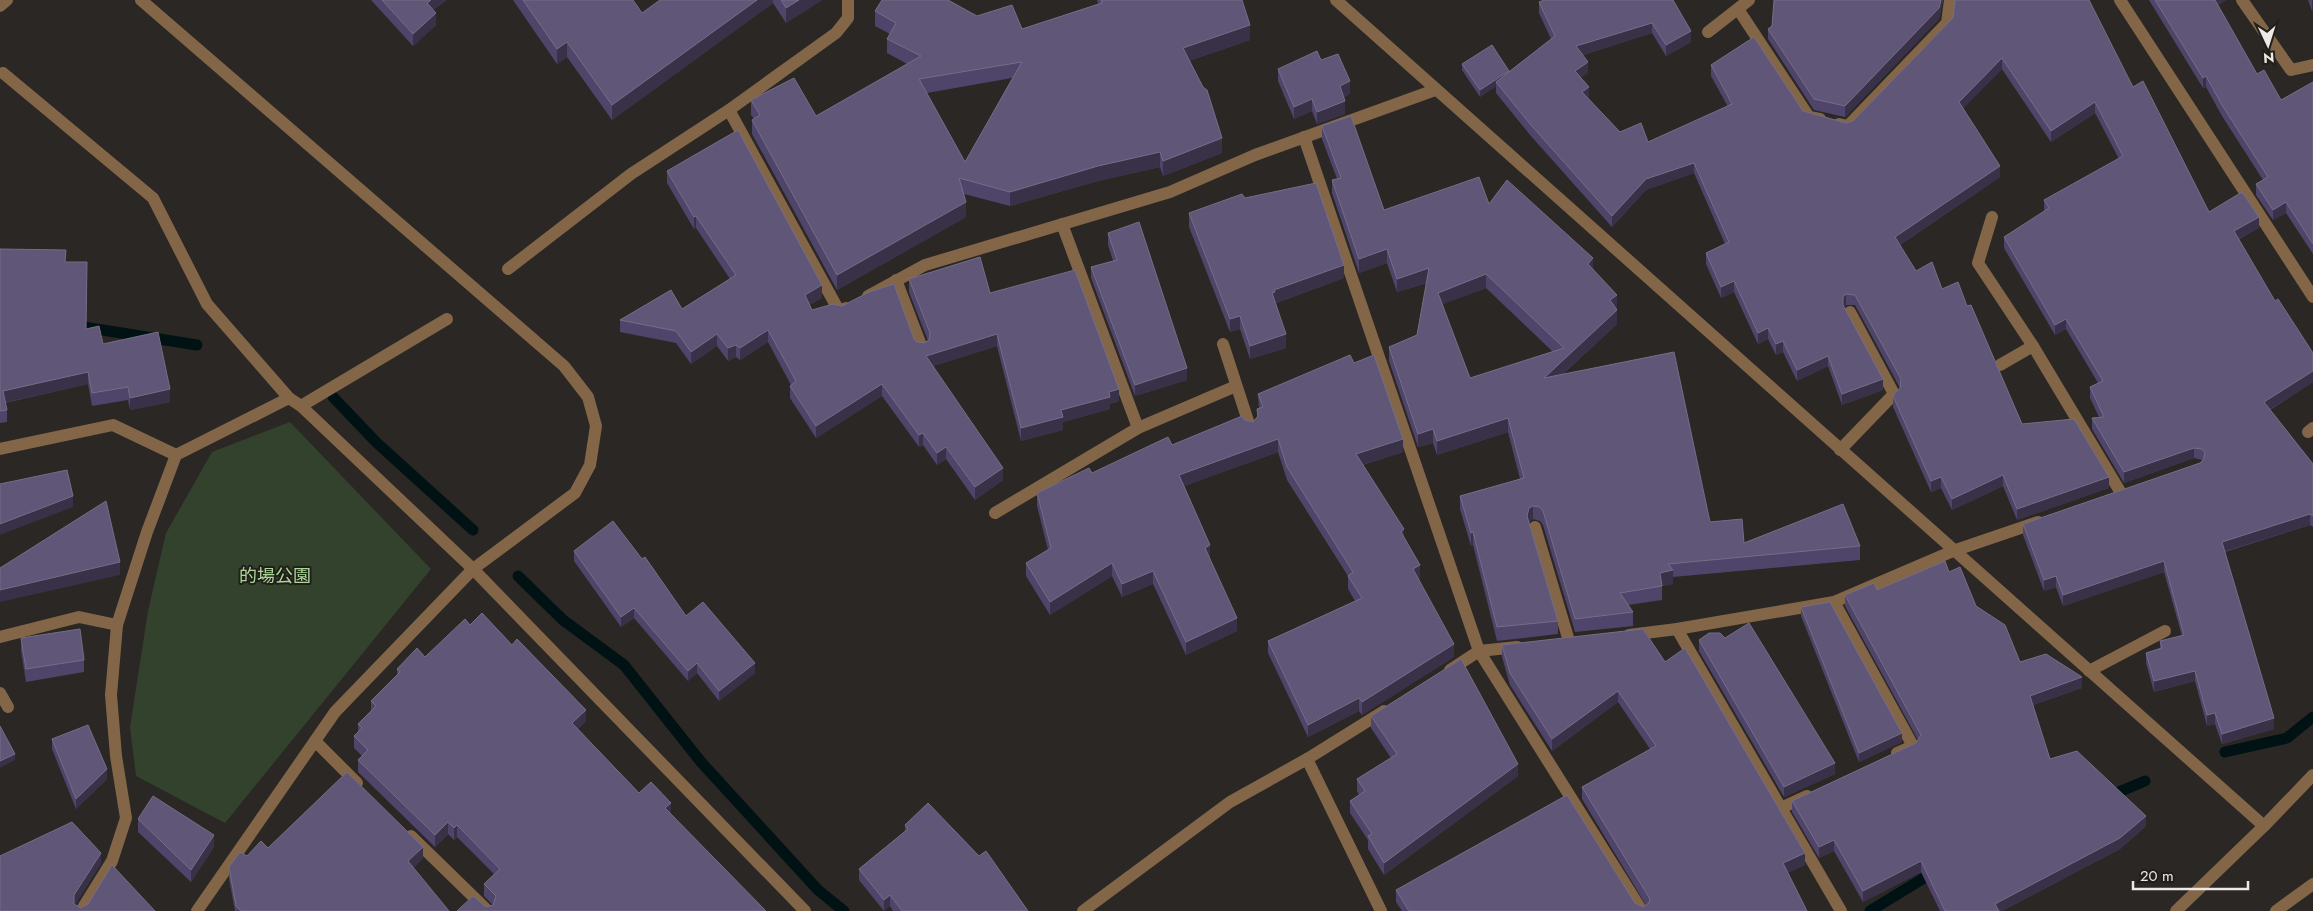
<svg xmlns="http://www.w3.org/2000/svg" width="2313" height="911" viewBox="0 0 2313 911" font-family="Jost,'Noto Sans JP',sans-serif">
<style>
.park{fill:#32422c}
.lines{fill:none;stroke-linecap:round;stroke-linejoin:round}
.stream{stroke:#011214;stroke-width:11}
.minor{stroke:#836648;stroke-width:12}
.wall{fill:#4f4469;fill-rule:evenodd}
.shaded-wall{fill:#393148}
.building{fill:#605677;stroke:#766d88;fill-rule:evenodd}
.labels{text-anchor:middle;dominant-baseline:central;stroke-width:4;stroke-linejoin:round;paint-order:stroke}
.park-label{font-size:18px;fill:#abd899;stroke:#221e1a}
</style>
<rect width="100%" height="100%" fill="#2b2724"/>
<!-- park -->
<polygon class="park" points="290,422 431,569 225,823 136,776 130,727 148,611 166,533 212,452"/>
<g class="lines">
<!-- stream -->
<g class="stream">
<polyline points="71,325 197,345"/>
<polyline points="333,397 377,443 473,530"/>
<polyline points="518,576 563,620 624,665 701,762 818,890 844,911"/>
<polyline points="2225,752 2287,738 2313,717"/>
<polyline points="2107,797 2145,781"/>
<polyline points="1870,911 1937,870"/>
</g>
<!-- minor -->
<g class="minor">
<polyline points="141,0 564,366 588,397 596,426 590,465 575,493 473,569 335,712 197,911"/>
<polyline points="1336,0 2264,826 2176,911"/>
<polyline points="2120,0 2313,297"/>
<polyline points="2242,0 2291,70 2313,65"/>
<polyline points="0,6 7,0"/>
<polyline points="1738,9 1809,117 1820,119"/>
<polyline points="1708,32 1749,0"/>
<polyline points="3,73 153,198 207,304 289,398 301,406 473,569 805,911"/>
<polyline points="729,110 839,311 846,308"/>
<polyline points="1839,124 1848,126 1947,23 1950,0"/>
<polyline points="1304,137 1479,651 1642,911"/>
<polyline points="1992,217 1978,263 2033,346 2121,493"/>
<polyline points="1062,224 1138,428"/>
<polyline points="508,269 631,174 729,110 836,33 848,18 848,0"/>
<polyline points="896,280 922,348"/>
<polyline points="868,296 925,265 1170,192 1255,155 1435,90"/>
<polyline points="1223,344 1250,427"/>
<polyline points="2000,365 2033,346"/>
<polyline points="301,406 447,319"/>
<polyline points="2308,432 2313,428"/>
<polyline points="0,449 113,425 176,455 289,398"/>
<polyline points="1840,450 1894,394 1850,312"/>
<polyline points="995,513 1138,428 1236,386"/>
<polyline points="1535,527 1569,641"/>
<polyline points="1834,602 1913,746 1897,753"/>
<polyline points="1677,629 1781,808 1807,796"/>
<polyline points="1629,635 1677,629 1834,602 1953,551 2038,522"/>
<polyline points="0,637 79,617 117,625"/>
<polyline points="1450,670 1479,651 1517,647"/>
<polyline points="2089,671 2165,631"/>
<polyline points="0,693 8,707"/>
<polyline points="315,741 357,783"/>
<polyline points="1307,759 1381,911"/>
<polyline points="1781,808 1841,911"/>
<polyline points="2264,826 2313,775"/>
<polyline points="411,836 488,911"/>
<polyline points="81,911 112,861 126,818 116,756 111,695 117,625 147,532 176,455"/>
<polyline points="1083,911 1230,802 1307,759 1384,711"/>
<polyline points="2276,911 2313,884"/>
</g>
</g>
<!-- wall -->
<g class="wall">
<polygon points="371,0 446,0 433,10 436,25 413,46"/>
<polygon points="513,0 633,0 642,13 660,0 822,0 786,23 773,3 612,120 567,57 557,64"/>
<path d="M1097,0H1242L1250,40L1189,61L1222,153L1163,176L1160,167L1098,181L1010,206L964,194L966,217L837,290L752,134V120L754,119L751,115V100L816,116L907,64L887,53V39L890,34L875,26V11L1022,29L1098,4ZM1012,78L965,162L927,93Z"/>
<polygon points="1673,0 1691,42 1666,56 1652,33 1583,55 1588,73 1581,77 1588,98 1620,132 1648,142 1728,107 1711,76 1711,65 1803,111 1846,123 1853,121 1953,18 2133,87 2209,212 2259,228 2239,239 2313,382 2270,410 2313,464 2313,527 2310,525 2225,552 2274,729 2222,744 2215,724 2207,726 2195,681 2154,692 2146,663 2146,653 2160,648 2160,641 2182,636 2164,572 2063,606 2056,587 2044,591 2023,535 2023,524 2200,463 2203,461 2202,460 2194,458 2124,483 2092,429 2092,418 2099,417 2090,398 2090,387 2098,383 2066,329 2055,335 2004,248 2004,237 2044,212 2044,200 2119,159 2095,113 2051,142 2002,69 1963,108 2000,177 1900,245 1916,271 1967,306 2022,424 2109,488 2017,520 2003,486 1952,510 1941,488 1931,492 1893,407 1893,396 1900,388 1855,305 1846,305 1844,307 1883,390 1842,405 1828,366 1797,381 1783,352 1776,355 1768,339 1758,344 1734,292 1721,298 1706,264 1706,253 1725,244 1694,173 1646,190 1612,227 1530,135 1496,93 1496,86 1480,97 1462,70 1462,64 1509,72 1551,39 1539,13 1539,2"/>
<polygon points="1774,0 1943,0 1939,19 1845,117 1814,110 1768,39 1768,29 1772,26"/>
<polygon points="2149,0 2226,0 2218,5 2257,74 2281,100 2313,82 2313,254 2286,213 2273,220 2256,195 2256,184 2263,180 2222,116 2206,87 2203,88"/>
<polygon points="2308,0 2313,0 2312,11"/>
<polygon points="1321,60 1350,94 1344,97 1345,114 1317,124 1312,111 1294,119 1278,81 1278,69"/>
<path d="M1322,126L1384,210L1489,204L1593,269L1617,308L1616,309L1617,324L1563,374L1710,522L1744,543L1860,546V560L1673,577V584L1662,586V600L1628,605L1633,612V626L1575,632L1543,525L1540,521L1533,519L1529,522L1558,621V634L1497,641L1473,545L1471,546L1460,509V496L1520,479L1508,432L1437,455L1433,443L1418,447L1389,361V347L1417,335L1427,283L1397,292L1387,263L1359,273L1332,193V180L1337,179L1322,139ZM1486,288L1553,352L1470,378L1442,304Z"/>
<polygon points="667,171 822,298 809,305 812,310 914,339 917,342 924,343 928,341 909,292 909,279 990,293 1119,401 1110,404 1110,409 1063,422 1063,430 1021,441 997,346 933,366 1003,480 975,500 946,459 937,465 923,445 919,447 882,396 816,438 790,398 790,386 791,385 768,342 740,360 736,357 728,361 717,346 691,364 676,343 620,332 620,320 682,309 730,279 696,228 694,229 667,183"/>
<polygon points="1245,198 1344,278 1276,303 1286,348 1250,359 1240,329 1230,332 1189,227 1189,213"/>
<polygon points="1108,233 1187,380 1135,396 1091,278 1091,267 1113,261 1108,245"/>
<polygon points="0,249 66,262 86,329 170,402 130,410 128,400 92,406 88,384 5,403 7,410 7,422 0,423"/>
<polygon points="1354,363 1403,452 1363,465 1404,538 1420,578 1418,579 1454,657 1362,715 1359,711 1308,737 1268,653 1268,641 1355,601 1348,589 1348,576 1287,480 1278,452 1184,486 1210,558 1209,558 1237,631 1186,655 1153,584 1122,597 1112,576 1050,615 1026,576 1026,563 1048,550 1037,506 1037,493 1172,445 1245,420 1253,422 1257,417 1257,409 1259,409 1258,394"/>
<polygon points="574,551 686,616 755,673 719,701 697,673 688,681 634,618 621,627 574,561"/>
<polygon points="1949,572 2020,662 2082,688 2033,705 2050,759 2146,826 2120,849 2002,911 1940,911 1921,872 1863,902 1834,851 1819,858 1792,812 1792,801 1916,743 1918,740 1845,606 1845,595 1877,590"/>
<polygon points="1801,607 1902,742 1859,762 1801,616"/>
<polygon points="470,625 586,721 578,729 639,793 671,815 766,911 486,907 493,905 484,896 484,884 494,874 457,837 454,840 448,834 435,847 358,772 358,760 362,756 354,748 354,736 358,732 358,724 371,711 371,701 397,675 397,669 425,657"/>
<polygon points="1643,629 1805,865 1787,873 1807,911 1402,911 1396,902 1396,890 1635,903 1643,907 1646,905 1582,799 1582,787 1650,749 1618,702 1552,751 1510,685 1502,657 1502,645"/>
<polygon points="21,638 84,660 84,672 26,682 21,651"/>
<polygon points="1725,638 1835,774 1784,797 1699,651 1699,640"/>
<polygon points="1371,716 1518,776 1384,875 1368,849 1368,840 1350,813 1350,801 1359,795 1357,791 1357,779 1391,758 1371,728"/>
<polygon points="52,739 107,779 76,809 52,749"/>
<polygon points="138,819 214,847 191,882 138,832"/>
<polygon points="905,825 1028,911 893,911 890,906 884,911 859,880 859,869 905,831"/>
<polygon points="268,848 423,858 413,868 449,911 235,911 229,879 229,867 247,856"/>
</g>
<!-- shaded-wall -->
<g class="shaded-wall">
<polygon points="431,0 445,0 427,15 427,3"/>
<polygon points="757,0 773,0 773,3 612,120 612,105"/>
<polygon points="799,0 822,0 786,23 786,8"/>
<polygon points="1941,0 1943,0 1939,19 1845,117 1845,106"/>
<polygon points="2213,0 2226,0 2213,7"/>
<rect x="2312" y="0" width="1" height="11"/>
<polygon points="436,13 436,25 413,46 413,34"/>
<polygon points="1652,23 1652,33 1576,57 1576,46"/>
<polygon points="1250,25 1250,40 1183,63 1183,48"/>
<polygon points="1691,31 1691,42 1666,56 1666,45"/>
<polygon points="567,42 567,57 557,64 557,49"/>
<polygon points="2002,58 2002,69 1959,113 1959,102"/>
<polygon points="1588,62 1588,73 1575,81 1575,71"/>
<polygon points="1509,71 1509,78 1496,82 1496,86 1480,97 1480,90"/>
<polygon points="2206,76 2206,87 2203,88 2203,78"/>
<polygon points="1350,81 1350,94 1340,98 1340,86"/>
<polygon points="1589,87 1589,97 1582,102 1582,92"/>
<polygon points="1312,99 1312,111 1294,119 1294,107"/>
<polygon points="1345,101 1345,114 1317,124 1317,112"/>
<polygon points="2095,102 2095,113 2051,142 2051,131"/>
<polygon points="1222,138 1222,153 1163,176 1163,161"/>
<polygon points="1160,152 1160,167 1098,181 1010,206 1010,192 1098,166"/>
<polygon points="1694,163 1694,173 1646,190 1612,227 1612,216 1646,179"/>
<polygon points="2000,166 2000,177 1895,248 1895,237"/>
<polygon points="966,202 966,217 837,290 837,275"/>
<polygon points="2286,202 2286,213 2273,220 2273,210"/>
<polygon points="696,216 696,228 694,229 694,217"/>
<polygon points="2259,217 2259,228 2234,241 2234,231"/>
<polygon points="1387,249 1387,263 1359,273 1359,259"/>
<polygon points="1593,258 1593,272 1588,264"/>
<polygon points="1344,265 1344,278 1275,303 1272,293 1274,290"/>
<polygon points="1429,268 1429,282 1397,292 1397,279"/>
<polygon points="1486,274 1486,288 1438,306 1438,293"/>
<polygon points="1734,281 1734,292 1721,298 1721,287"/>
<polygon points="822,285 822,298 805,307 805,295"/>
<polygon points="1846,294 1846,305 1843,308 1843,297"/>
<polygon points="1617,295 1617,308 1610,314 1610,300"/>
<polygon points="1617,310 1617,324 1544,391 1544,378"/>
<polygon points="1240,316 1240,329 1230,332 1230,319"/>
<polygon points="2066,319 2066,329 2055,335 2055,325"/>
<polygon points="1768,328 1768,339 1758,344 1758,333"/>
<polygon points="768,330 768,342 740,360 740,348"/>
<polygon points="717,334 717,346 691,364 691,352"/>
<polygon points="997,334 997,346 926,368 926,356"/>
<polygon points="1286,334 1286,348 1250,359 1250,346"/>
<polygon points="1783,341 1783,352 1776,355 1776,344"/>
<polygon points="736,345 736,357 728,361 728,348"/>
<polygon points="1828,356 1828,366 1797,381 1797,370"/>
<polygon points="1187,368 1187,380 1135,396 1135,385"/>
<polygon points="2313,371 2313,382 2264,413 2264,402"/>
<polygon points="88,372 88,384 3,403 3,391"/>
<polygon points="1883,379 1883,390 1842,405 1842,394"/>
<polygon points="882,384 882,396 816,438 816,426"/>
<polygon points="170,389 170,402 130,410 130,398"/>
<polygon points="1119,389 1119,401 1110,404 1110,409 1063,422 1063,430 1021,441 1021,428 1061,410"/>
<polygon points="1508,418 1508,432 1437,455 1437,441"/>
<polygon points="1433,429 1433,443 1418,447 1418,434"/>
<polygon points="923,433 923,445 919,447 919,435"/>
<polygon points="1278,439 1278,452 1179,488 1179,475"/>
<polygon points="1403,439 1403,452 1356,467 1356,454"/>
<polygon points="946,447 946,459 937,465 937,453"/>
<polygon points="2194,448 2194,458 2124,483 2124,472"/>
<polygon points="1003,468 1003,480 975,500 975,487"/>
<polygon points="2003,475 2003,486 1952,510 1952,499"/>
<polygon points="1941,477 1941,488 1931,492 1931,481"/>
<polygon points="2109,477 2109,488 2017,520 2017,509"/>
<polygon points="73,496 73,507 0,535 0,524"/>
<polygon points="1533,506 1533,519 1529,522 1527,516 1529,508"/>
<polygon points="2310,514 2310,525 2222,552 2222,542"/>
<polygon points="1404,529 1404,542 1401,532"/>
<polygon points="1473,532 1473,545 1471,546 1471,533"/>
<polygon points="1210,545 1210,558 1205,560 1205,548"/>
<polygon points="2164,561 2164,572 2063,606 2063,595"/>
<polygon points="120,562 120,575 0,602 0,590"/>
<polygon points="1112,563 1112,576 1050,615 1050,602"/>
<polygon points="1420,565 1420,578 1413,582 1413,569"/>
<polygon points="1673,570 1673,584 1660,586 1660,573"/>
<polygon points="1153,571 1153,584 1122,597 1122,584"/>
<polygon points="2056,576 2056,587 2044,591 2044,580"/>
<polygon points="634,608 634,618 621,627 621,617"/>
<polygon points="1237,618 1237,631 1186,655 1186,642"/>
<polygon points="1454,644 1454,657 1362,715 1362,702"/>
<polygon points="697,663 697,673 688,681 688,671"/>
<polygon points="755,663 755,673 719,701 719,691"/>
<polygon points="2195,671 2195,681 2154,692 2154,681"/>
<polygon points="2082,677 2082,688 2030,706 2030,696"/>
<polygon points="1618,691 1618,702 1552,751 1552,739"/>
<polygon points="1359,698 1359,711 1308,737 1308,725"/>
<polygon points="586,710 586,721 572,735 572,723"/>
<polygon points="2215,713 2215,724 2207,726 2207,715"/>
<polygon points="2274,718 2274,729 2222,744 2222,734"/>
<polygon points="1902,733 1902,742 1859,762 1859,753"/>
<polygon points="15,754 15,760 0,768 0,761"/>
<polygon points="1835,763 1835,774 1784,797 1784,787"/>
<polygon points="1518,764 1518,776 1384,875 1384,863"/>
<polygon points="107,769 107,779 76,809 76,799"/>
<polygon points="671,803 671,814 665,808"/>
<polygon points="2146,816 2146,826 2120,849 2002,911 1995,911 1995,904"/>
<polygon points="448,822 448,834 435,847 435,835"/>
<polygon points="457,825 457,837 454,840 454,828"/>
<polygon points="214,835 214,847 191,882 191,870"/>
<polygon points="1834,840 1834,851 1819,858 1819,847"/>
<polygon points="423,847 423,858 408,873 408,861"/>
<polygon points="101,853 101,864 74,907 74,895"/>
<polygon points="1805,853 1805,865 1783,875 1783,863"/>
<polygon points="1921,861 1921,872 1863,902 1863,891"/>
<polygon points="890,895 890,906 884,911 884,900"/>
</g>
<!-- building -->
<g class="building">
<polygon points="382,0 431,0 427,3 436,13 413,34"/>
<polygon points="523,0 633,0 642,13 660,0 757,0 612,105 567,42 557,49"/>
<polygon points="781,0 799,0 786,8"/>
<path d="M882,0H948L977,16L1012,5L1022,29L1102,3L1101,0H1242L1250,25L1183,48L1203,87L1207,90L1222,138L1163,161L1160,152L1098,166L1010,192L959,178L966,202L837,275L752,120L760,115L751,100L794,78L816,116L921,56L887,39L896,23L875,11ZM1022,62L965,162L919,79Z"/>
<polygon points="1544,0 1673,0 1691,31 1666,45 1652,23 1576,46 1588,62 1575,71 1589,87 1582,92 1620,132 1641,123 1648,142 1732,104 1711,65 1754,37 1803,111 1846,123 1853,121 1953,18 1955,0 2089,0 2133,87 2143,81 2209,212 2242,192 2259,217 2234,231 2275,301 2278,299 2313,353 2313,371 2264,402 2313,464 2313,516 2310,514 2222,542 2274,718 2222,734 2215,713 2207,715 2195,671 2154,681 2146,653 2162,648 2160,641 2184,635 2164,561 2063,595 2056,576 2044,580 2023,524 2200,463 2203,460 2205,453 2202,449 2194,448 2124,472 2092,418 2104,417 2090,387 2103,381 2066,319 2055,325 2004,237 2049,208 2044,200 2123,156 2095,102 2051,131 2002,58 1959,102 2000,166 1895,237 1916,271 1932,262 1942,289 1958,282 1967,306 1971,305 2022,424 2074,419 2109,477 2017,509 2003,475 1952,499 1941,477 1931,481 1893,396 1900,388 1901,379 1855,295 1846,294 1843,297 1843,305 1883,379 1842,394 1828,356 1797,370 1783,341 1776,344 1768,328 1758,333 1734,281 1721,287 1706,253 1729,242 1694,163 1646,179 1612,216 1530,124 1496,82 1555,36 1539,2"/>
<polygon points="1774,0 1941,0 1939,8 1845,106 1814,99 1768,29 1772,26"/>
<polygon points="2155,0 2215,0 2257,74 2264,70 2281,100 2313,82 2313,244 2286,202 2273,210 2256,184 2268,177 2222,105 2206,76 2203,78"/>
<polygon points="1492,45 1509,71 1480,90 1462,64"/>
<polygon points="1317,51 1321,60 1338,54 1350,81 1340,86 1345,101 1317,112 1312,99 1294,107 1278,69"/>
<path d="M1351,116L1384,210L1479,177L1489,204L1507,180L1593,258L1588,264L1617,295L1610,300L1617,310L1544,378L1674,352L1710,522L1742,519L1744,543L1843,504L1860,546L1668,564L1673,570L1660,573L1662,586L1620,593L1633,612L1575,619L1543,511L1540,507L1533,506L1529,508L1527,516L1558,621L1497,627L1473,532L1471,533L1460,496L1524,478L1508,418L1437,441L1433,429L1418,434L1389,347L1417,335L1429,268L1397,279L1387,249L1359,259L1332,180L1341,178L1322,126ZM1486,274L1564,348L1470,378L1438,293Z"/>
<polygon points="738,130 822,285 805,295 812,310 833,304 842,306 869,292 894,284 914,339 917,342 924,343 929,340 930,333 909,279 980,257 990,293 1075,270 1119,389 1109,392 1110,397 1061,410 1063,417 1021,428 997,334 926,356 1003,468 975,487 946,447 937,453 923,433 919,435 882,384 816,426 790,386 796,381 768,330 740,348 736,345 728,348 717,334 691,352 676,331 620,320 671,290 682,309 736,275 696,216 694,217 667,171"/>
<polygon points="1316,183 1344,265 1274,290 1275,292 1272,293 1286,334 1250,346 1240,316 1230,319 1189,213 1242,194 1245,198"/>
<polygon points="1139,222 1187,368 1135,385 1091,267 1117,260 1108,233"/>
<polygon points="0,249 66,250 65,262 87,262 86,329 99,326 103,344 158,332 170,389 130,398 128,387 92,393 88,372 3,391 7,410 0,411"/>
<polygon points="1350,355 1354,363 1374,355 1403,439 1356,454 1404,529 1401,532 1420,565 1413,569 1454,644 1362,702 1359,698 1308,725 1268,641 1362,598 1348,576 1353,572 1287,467 1278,439 1179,475 1210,545 1205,548 1237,618 1186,642 1153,571 1122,584 1112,563 1050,602 1026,563 1051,548 1037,493 1089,468 1092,473 1168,437 1172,445 1242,416 1245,420 1253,422 1258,416 1257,409 1263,407 1258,394"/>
<polygon points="67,470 73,496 0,524 0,484"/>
<polygon points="106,501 120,562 0,590 0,568"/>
<polygon points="613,521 642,559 645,557 686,616 703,602 755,663 719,691 697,663 688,671 634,608 621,617 574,551"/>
<polygon points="1945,561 1949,572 1960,567 1976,606 2005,625 2020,662 2046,654 2082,677 2030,696 2050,759 2077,751 2146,816 2120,838 1995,904 1999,911 1945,911 1921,861 1863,891 1834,840 1819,847 1792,801 1916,743 1921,735 1845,595 1874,583 1877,590"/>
<polygon points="1830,602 1902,733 1859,753 1801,607"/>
<polygon points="482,613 512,645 517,639 586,710 572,723 639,793 651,782 671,803 665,808 766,911 457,911 473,896 486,907 493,905 496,896 484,884 500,869 457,825 454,828 448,822 435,835 358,760 368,750 354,736 362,728 358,724 376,706 371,701 400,672 397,669 417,648 425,657 465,619 470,625"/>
<polygon points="1749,623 1835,763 1784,787 1699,640 1709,633 1720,633 1725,638"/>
<polygon points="80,629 84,660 26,669 21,638"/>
<polygon points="1643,629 1665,662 1685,648 1805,853 1783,863 1807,911 1409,911 1396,890 1567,795 1635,903 1643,907 1649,903 1650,899 1582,787 1656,746 1618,691 1552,739 1510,673 1502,645"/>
<polygon points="1461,659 1518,764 1384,863 1368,836 1372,834 1350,801 1365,791 1357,779 1397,754 1371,716"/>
<polygon points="88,725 107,769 76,799 52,739"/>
<polygon points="0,726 15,754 0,761"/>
<polygon points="347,772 423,847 408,861 449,911 241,911 236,906 229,867 240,852 247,856 261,841 268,848"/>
<polygon points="153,796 214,835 191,870 138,819"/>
<polygon points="928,803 979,856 986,851 1028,911 902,911 890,895 884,900 859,869 908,829 905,825"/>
<polygon points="72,822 101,853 74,895 74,904 81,908 88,904 112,865 155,911 0,911 0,856"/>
</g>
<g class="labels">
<!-- park labels -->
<g class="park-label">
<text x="275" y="576">的場公園</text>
</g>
</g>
<!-- north arrow -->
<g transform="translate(2268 45) rotate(176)" stroke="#221e1a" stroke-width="4" paint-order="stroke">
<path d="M0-4L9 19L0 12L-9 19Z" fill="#ece9e6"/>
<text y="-8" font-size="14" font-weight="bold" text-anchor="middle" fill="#ece9e6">N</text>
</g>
<!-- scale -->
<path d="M2133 881v8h115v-8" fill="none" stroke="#ece9e6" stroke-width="2.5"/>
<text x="2140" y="881" font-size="15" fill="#ece9e6" stroke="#221e1a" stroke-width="4" paint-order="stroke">20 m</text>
</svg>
